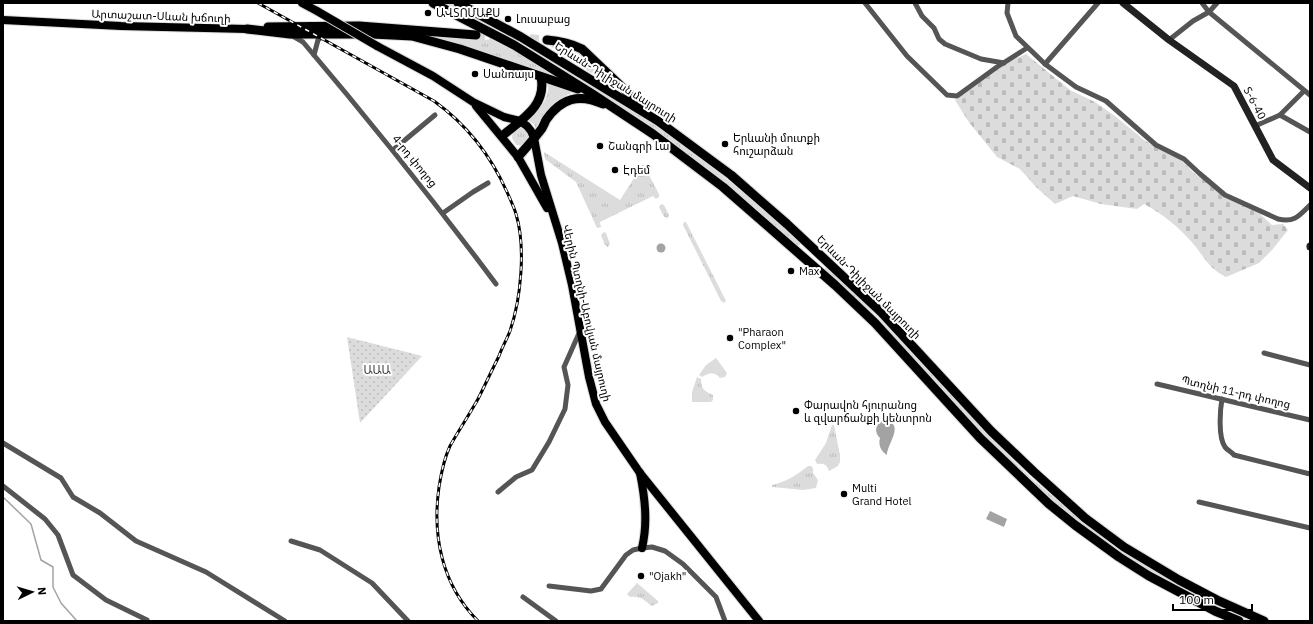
<svg xmlns="http://www.w3.org/2000/svg" width="1313" height="624" viewBox="0 0 1313 624" font-family="'IBM Plex Sans','Noto Sans Armenian',sans-serif">
<style>
.grass{fill:url(#grass-tufts)}
.cemetery{fill:url(#cemetery-stones)}
.park{fill:url(#park-dots)}
.water{fill:#a3a3a3}
.lines{fill:none;stroke-linecap:round;stroke-linejoin:round}
.stream{stroke:#a3a3a3;stroke-width:1.5}
.highway-tunnel{stroke:#d9d9d9;stroke-width:9;stroke-dasharray:9 4.5;stroke-linecap:butt}
.primary-casing{stroke:#dbdbdb;stroke-width:10}
.highway-casing{stroke:#dbdbdb;stroke-width:11}
.street{stroke:#555;stroke-width:5}
.secondary{stroke:#222;stroke-width:7}
.primary{stroke:#000;stroke-width:8}
.highway{stroke:#000;stroke-width:9}
.rail-casing{stroke:#000;stroke-width:3}
.rail{stroke:#fff;stroke-width:1.5;stroke-dasharray:4.5;stroke-linecap:butt}
.primary-bridge-casing{stroke:#dbdbdb;stroke-width:10;stroke-linecap:butt}
.primary-bridge{stroke:#000;stroke-width:8}
.poi-dot{fill:#000;stroke:#fff;stroke-width:1.5}
.labels{text-anchor:middle;dominant-baseline:central;stroke-width:4;stroke-linejoin:round;paint-order:stroke}
.poi-label{font-size:11px;fill:#000;stroke:#fff;text-anchor:start}
.street-label{font-size:11px;fill:#000;stroke:#fff}
.park-label{font-size:11px;fill:#333;stroke:#fff}
</style>
<defs>
<pattern id="grass-tufts" width="24" height="20" patternUnits="userSpaceOnUse"><rect width="24" height="20" fill="#dcdcdc"/><path d="M3 7l-1-3M5 7V3M7 7l1-3M15 17l-1-3M17 17v-4M19 17l1-3" fill="none" stroke="#bbb"/></pattern>
<pattern id="cemetery-stones" width="16" height="16" patternUnits="userSpaceOnUse"><rect width="16" height="16" fill="#dcdcdc"/><path d="M2 7V4a2 2 0 0 1 4 0v3zM10 15v-3a2 2 0 0 1 4 0v3z" fill="#bbb"/></pattern>
<pattern id="park-dots" width="8" height="8" patternUnits="userSpaceOnUse"><rect width="8" height="8" fill="#dcdcdc"/><path d="M2 2h.1M6 6h.1" fill="none" stroke="#bbb" stroke-width="1.8" stroke-linecap="round"/></pattern>
</defs>
<rect width="100%" height="100%" fill="#fff"/>
<!-- grass -->
<g class="grass">
<path d="M440,3H450C576,68 697,146 801,243L798,246L741,196L693,159Z"/>
<polygon points="419,34 492,40 514,50 565,82"/>
<polygon points="554,44 573,50 583,55 630,98 550,46"/>
<path d="M547,82L574,92C555,98 543,112 536,129L534,124L526,120C538,114 552,96 547,82Z"/>
<polygon points="520,127 523,127 531,137 524,146 516,145 512,138 513,132"/>
<polygon points="544,152 620,200 643,164 659,194 659,197 656,199 653,196 600,222 601,227 597,228 576,182 545,159"/>
<polygon points="661,204 664,205 669,215 668,218 664,217 659,207"/>
<polygon points="684,222 686,222 726,301 724,303 721,301 683,225"/>
<polygon points="604,232 606,233 610,244 608,247 605,245 601,235"/>
<path d="M827,266L893,333L986,433L1031,478L1068,509L1115,545L1257,621H1246L1242,620C1198,598 1154,576 1113,548C1052,507 1000,453 950,401C908,357 866,314 824,270Z"/>
<path d="M716,358L727,373L725,377L720,378C714,371 709,373 702,377L699,375L706,365Z"/>
<path d="M697,377L701,379C701,389 704,391 713,395V400L711,402H692V392Z"/>
<path d="M832,425H834L840,455V462L838,466L829,471C827,465 824,462 817,464L815,460L826,443Z"/>
<path d="M808,466H811L813,468V473L818,480L816,488L803,490L772,487V485C786,482 797,475 808,466Z"/>
<path d="M637,583L658,601V603L652,606C643,600 642,596 630,597L627,594Z"/>
</g>
<!-- cemetery -->
<path class="cemetery" d="M1026,54L1070,90L1095,102L1115,116L1144,140L1160,150L1180,159L1196,175L1258,212L1272,225L1283,224L1288,230L1272,250L1259,263L1226,277C1206,267 1203,253 1188,238C1175,224 1161,213 1144,204L1137,209L1101,204L1073,196L1055,204L1036,187L1020,169L997,157L968,121L955,100L1010,61Z"/>
<!-- park -->
<polygon class="park" points="347,337 422,356 360,423"/>
<!-- water -->
<g class="water">
<circle cx="661" cy="248" r="4.5"/>
<path d="M886,420C905,425 887,444 887,455C881,451 878,445 880,438C873,431 876,422 886,420Z"/>
<polygon points="990,511 1007,519 1004,527 986,519"/>
</g>
<g class="lines">
<!-- stream -->
<polyline class="stream" points="3,497 31,524 41,560 53,567 53,587 61,603 77,621"/>
<!-- highway-tunnel -->
<polyline class="highway-tunnel" points="476,35 547,40"/>
<!-- primary casing -->
<g class="primary-casing">
<g id="primary">
<polyline points="302,3 317,11"/>
<polyline points="3,20 121,26 247,29"/>
<polyline points="377,46 433,76 473,102 504,117 520,121 527,126 531,131 534,138 541,175 562,243 572,285 589,377 596,404 605,422 640,473 759,621"/>
<polyline points="476,106 518,157 547,208"/>
<path d="M640,473C645,498 648,523 642,548"/>
</g>
</g>
<!-- highway casing -->
<g class="highway-casing">
<g id="highway">
<polyline points="433,3 514,45 591,93 653,134 723,187 835,285 875,323 980,438 1049,504 1075,525 1119,557 1149,576 1215,611 1239,621"/>
<polyline points="458,3 521,37 658,121 731,175 787,224 881,312 991,431 1034,472 1085,518 1124,547 1179,580 1217,600 1264,621"/>
<polyline points="268,27 359,26 476,35"/>
<polyline points="247,29 290,34 372,34 412,36 460,49 578,89"/>
<path d="M547,40C560,41 570,43 582,49L645,109"/>
<path d="M502,136C521,120 547,106 541,77"/>
<path d="M518,157C525,149 533,140 540,131C543,128 544,124 546,120C561,98 579,93 603,104"/>
</g>
</g>
<!-- street -->
<g class="street">
<polyline points="865,3 907,56 947,95 957,96 997,67 1027,48"/>
<polyline points="915,3 922,16 934,28 939,39 945,44 981,59 1004,63"/>
<path d="M1008,3L1007,13L1016,36L1045,64L1076,87L1106,101L1156,145L1184,159L1199,173L1225,195L1278,219C1294,223 1299,216 1310,205"/>
<polyline points="1202,3 1209,12 1310,95"/>
<path d="M291,35L303,42C370,121 434,201 496,284"/>
<polyline points="1169,40 1193,21 1209,12 1217,3"/>
<polyline points="314,55 318,40 324,35"/>
<polyline points="1045,64 1098,3"/>
<polyline points="1280,115 1304,91"/>
<polyline points="1255,126 1280,115 1310,132"/>
<polyline points="393,150 435,115"/>
<polyline points="443,213 473,192 488,183"/>
<polyline points="1264,353 1310,365"/>
<polyline points="1157,384 1310,420"/>
<path d="M1222,399C1220,410 1218,437 1225,447C1227,450 1232,452 1234,455L1310,474"/>
<polyline points="3,443 61,478 73,497 100,513 136,541 206,572 285,621"/>
<polyline points="3,486 45,519 58,535 73,575 106,600 147,620"/>
<polyline points="498,492 516,477 532,470 549,442 565,409 568,385 564,367 580,331"/>
<polyline points="1199,502 1310,528"/>
<polyline points="291,541 320,550 372,583 408,621"/>
<polyline points="549,586 591,591 601,589 626,555 633,550 642,548 652,547 665,551 683,564 716,597 725,621"/>
<polyline points="523,597 556,621"/>
</g>
<!-- secondary -->
<g class="secondary">
<polyline points="1123,3 1169,40 1234,86 1273,160 1310,188"/>
<polyline points="1310,246 1310,247"/>
</g>
<!-- primary -->
<use href="#primary" class="primary"/>
<!-- highway -->
<use href="#highway" class="highway"/>
<!-- rail casing -->
<g class="rail-casing">
<path id="rail" d="M258,3L434,101C466,124 491,156 507,192C510,199 514,207 516,214C526,247 521,299 510,331C507,339 502,347 499,356C492,370 485,385 478,399C469,415 459,430 450,446C444,459 441,474 439,487C432,536 442,585 478,621"/>
</g>
<!-- rail -->
<use href="#rail" class="rail"/>
<!-- primary-bridge casing -->
<g class="primary-bridge-casing">
<polyline id="primary-bridge" points="317,11 377,46"/>
</g>
<!-- primary-bridge -->
<use href="#primary-bridge" class="primary-bridge"/>
</g>
<!-- markers -->
<g class="poi-dot">
<circle cx="428" cy="13" r="4"/>
<circle cx="508" cy="19" r="4"/>
<circle cx="475" cy="74" r="4"/>
<circle cx="725" cy="144" r="4"/>
<circle cx="600" cy="146" r="4"/>
<circle cx="615" cy="170" r="4"/>
<circle cx="791" cy="271" r="4"/>
<circle cx="730" cy="338" r="4"/>
<circle cx="796" cy="411" r="4"/>
<circle cx="844" cy="494" r="4"/>
<circle cx="641" cy="576" r="4"/>
</g>
<g class="labels">
<!-- poi labels -->
<g class="poi-label">
<text x="436" y="13">ԱՎՏՈՄԱՔՍ</text>
<text x="516" y="19">Լուսաբաց</text>
<text x="483" y="74">Սանռայս</text>
<text x="733" y="138">Երևանի մուտքի<tspan x="733" dy="13">հուշարձան</tspan></text>
<text x="608" y="146">Շանգրի Լա</text>
<text x="623" y="170">Էդեմ</text>
<text x="799" y="271">Max</text>
<text x="738" y="332">"Pharaon<tspan x="738" dy="13">Complex"</tspan></text>
<text x="804" y="405">Փարավոն հյուրանոց<tspan x="804" dy="13">և զվարճանքի կենտրոն</tspan></text>
<text x="852" y="488">Multi<tspan x="852" dy="13">Grand Hotel</tspan></text>
<text x="649" y="576">"Ojakh"</text>
</g>
<!-- street labels -->
<g class="street-label">
<text transform="translate(161 16) rotate(2)">Արտաշատ-Սևան խճուղի</text>
<text transform="translate(616 82) rotate(32)">Երևան-Դիլիջան մայրուղի</text>
<text transform="translate(1255 103) rotate(62)">Տ-6-40</text>
<text transform="translate(415 161) rotate(51)">4-րդ փողոց</text>
<text transform="translate(869 287) rotate(45)">Երևան-Դիլիջան մայրուղի</text>
<text transform="translate(587 313) rotate(77)">Վերին Պտղնի-Աբովյան մայրուղի</text>
<text transform="translate(1236 392) rotate(13)">Պտղնի 11-րդ փողոց</text>
</g>
<!-- park labels -->
<g class="park-label">
<text x="377" y="370">ԱԱԱ</text>
</g>
</g>
<!-- border -->
<rect width="1313" height="624" fill="none" stroke="#000000" stroke-width="8"/>
<!-- north arrow -->
<g transform="translate(32 592) rotate(85)" stroke="#ffffff" stroke-width="3" paint-order="stroke">
<path d="M0-3L7 15L0 10L-7 15Z" fill="#000000"/>
<text y="-6" font-size="11" font-weight="bold" text-anchor="middle" fill="#000000">N</text>
</g>
<!-- scale -->
<path d="M1173 604v6h79v-6" fill="none" stroke="#000000" stroke-width="2"/>
<text x="1179" y="604" font-size="12" fill="#000000" stroke="#ffffff" stroke-width="3" paint-order="stroke">100 m</text>
</svg>
